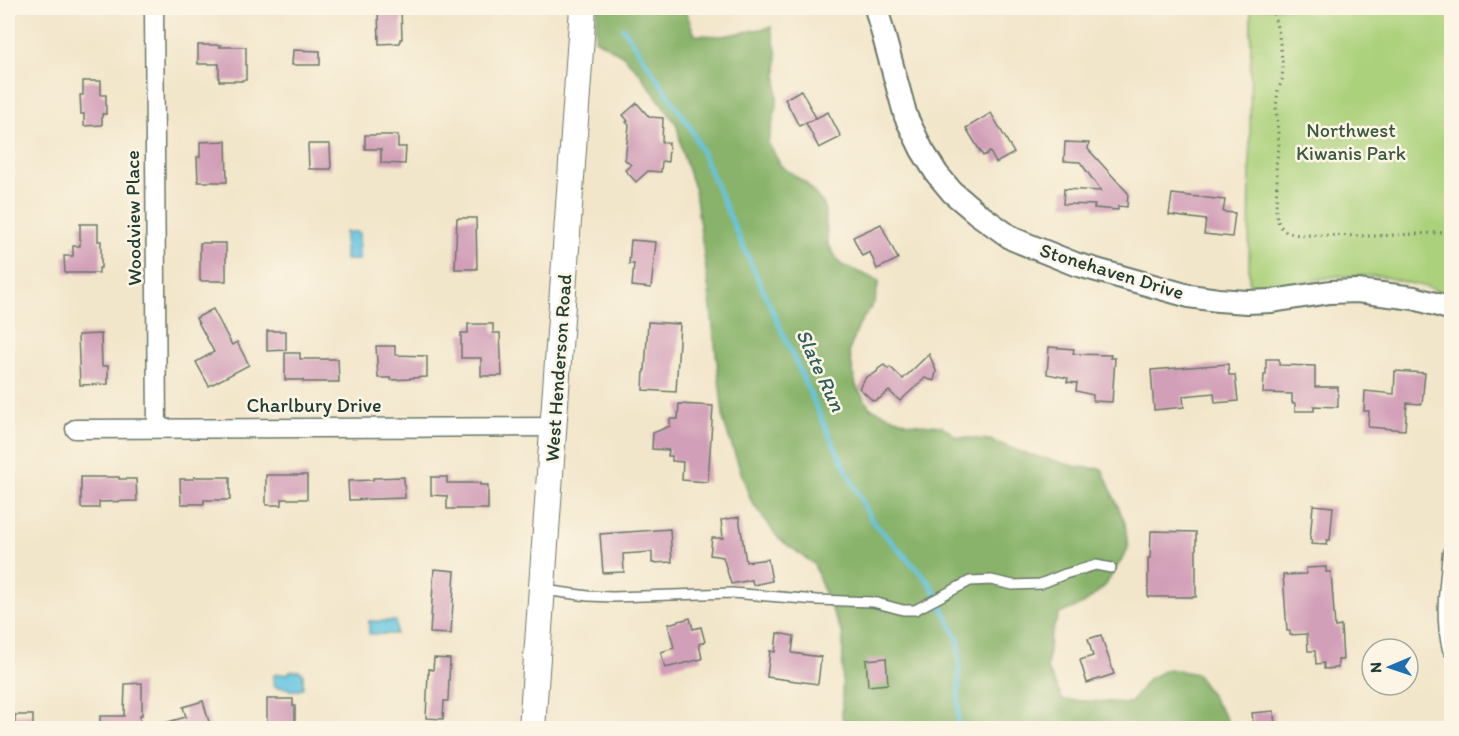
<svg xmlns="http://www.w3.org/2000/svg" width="1459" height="736" viewBox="0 0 1459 736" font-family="Itim,sans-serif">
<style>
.green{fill:#acd17b;stroke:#668758;stroke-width:1.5}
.forest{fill:#89b36b;stroke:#547850;stroke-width:1.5}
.water{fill:#64c5e2;stroke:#42818b;stroke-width:1.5}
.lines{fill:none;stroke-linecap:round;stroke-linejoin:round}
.stream{stroke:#64c5e2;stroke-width:4.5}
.building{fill:#d29fb8}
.service-casing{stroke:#697868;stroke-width:12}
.minor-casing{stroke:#697868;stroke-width:21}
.tertiary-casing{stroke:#697868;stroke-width:26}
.secondary-casing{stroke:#697868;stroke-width:28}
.path{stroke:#697868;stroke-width:3;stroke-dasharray:1.5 4.5;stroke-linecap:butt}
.service{stroke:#fff;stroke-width:9}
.minor{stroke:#fff;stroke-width:18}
.tertiary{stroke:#fff;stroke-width:22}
.secondary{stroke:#fff;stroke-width:26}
.labels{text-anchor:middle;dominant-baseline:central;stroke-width:5;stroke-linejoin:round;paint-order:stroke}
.park-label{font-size:20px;fill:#3b5b42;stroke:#fcf5e5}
.street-label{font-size:20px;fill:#1f3d34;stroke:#fcf5e5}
.water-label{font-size:21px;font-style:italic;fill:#305f60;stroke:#fcf5e5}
</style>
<rect width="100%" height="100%" fill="#fcf5e5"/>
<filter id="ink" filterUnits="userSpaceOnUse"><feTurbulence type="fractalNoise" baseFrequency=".0167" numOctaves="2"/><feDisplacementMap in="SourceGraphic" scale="12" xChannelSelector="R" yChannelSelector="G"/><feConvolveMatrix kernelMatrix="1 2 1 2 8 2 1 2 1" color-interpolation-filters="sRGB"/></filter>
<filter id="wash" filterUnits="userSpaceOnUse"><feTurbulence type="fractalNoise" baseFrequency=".008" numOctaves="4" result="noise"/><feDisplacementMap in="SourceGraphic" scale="24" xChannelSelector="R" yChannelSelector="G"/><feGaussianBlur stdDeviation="1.35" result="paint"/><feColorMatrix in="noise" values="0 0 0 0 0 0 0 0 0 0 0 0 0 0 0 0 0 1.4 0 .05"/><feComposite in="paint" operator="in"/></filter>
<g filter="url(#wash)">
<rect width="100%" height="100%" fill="#f2e6ca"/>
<!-- green -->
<polygon class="green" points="1251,8 1451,8 1451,297 1430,288 1380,276 1336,276 1291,285 1249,287"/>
<!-- forest -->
<polygon class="forest" points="598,8 684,8 695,35 723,36 771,27 777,55 777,105 768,142 781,166 806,183 824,205 828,244 840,264 879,281 875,301 860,323 849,351 856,386 870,408 908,423 942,426 957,437 990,440 1024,453 1078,467 1102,469 1125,523 1128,549 1105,586 1085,603 1059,614 1050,637 1047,668 1063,700 1131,703 1148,679 1168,669 1197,674 1227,720 1229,728 847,728 842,717 843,635 826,597 814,564 779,539 751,501 724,423 709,291 695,191 683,155 677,125 638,71 622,55 595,39"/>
<!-- water -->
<g class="water">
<rect x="345" y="232" width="14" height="28"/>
<rect x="369" y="621" width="27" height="13"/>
<polygon points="290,671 300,671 303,674 303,687 300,690 290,690 287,688 276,687 274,685 273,677 276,674 287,674"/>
</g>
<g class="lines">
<!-- stream -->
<polyline class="stream" points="623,28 692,130 738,235 829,435 872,521 930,583 959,642 958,728"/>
</g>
<g id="blocks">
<!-- building -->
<g class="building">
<polygon points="378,8 401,8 402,39 400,39 400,43 379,44"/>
<polygon points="198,45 221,45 220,47 246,47 246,80 242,80 242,81 219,81 219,64 198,64"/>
<polygon points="293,50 320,51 320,65 292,65"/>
<polygon points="83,81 101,81 101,95 106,95 106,114 102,114 102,125 84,126 84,114 81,114 80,95 83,95"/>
<polygon points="801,90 816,118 799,126 785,99"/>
<polygon points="637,103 649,117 663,118 662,142 669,143 668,162 662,161 661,172 648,171 636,182 625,170 631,165 625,160 629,125 626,122 628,121 623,115"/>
<polygon points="828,112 841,137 819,148 806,123"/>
<polygon points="991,113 1014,153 996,163 990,152 983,156 966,128"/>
<polygon points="365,135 398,135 398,147 406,147 405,164 381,163 381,149 365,149"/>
<polygon points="226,141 227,182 198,182 197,157 200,157 200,142"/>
<polygon points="1065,142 1089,143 1088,149 1128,193 1127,207 1118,206 1118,210 1094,208 1095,205 1063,204 1064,189 1101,191 1080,162 1064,161"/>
<polygon points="308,144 330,144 331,169 309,169"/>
<polygon points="1172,194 1225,200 1223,212 1235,213 1232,237 1204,234 1206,220 1169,215"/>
<polygon points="457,218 476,218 477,269 455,269"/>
<polygon points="80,224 98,224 98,241 101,241 101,268 99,268 99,273 65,273 64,256 73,256 73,246 80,246"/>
<polygon points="881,224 898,259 877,269 870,252 862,256 853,237"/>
<polygon points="631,240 656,242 651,288 632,286 634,264 629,264"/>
<rect x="200" y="243" width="26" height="38"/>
<polygon points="213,309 232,345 237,342 249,365 209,386 196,362 214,352 196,318"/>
<polygon points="648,322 680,324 676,392 643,390 644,370 645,370"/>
<polygon points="468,324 493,324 493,333 500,333 502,376 481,376 481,358 461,358 461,333 468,333"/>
<polygon points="267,331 286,331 286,350 267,351"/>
<polygon points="101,334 102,366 108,366 108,384 80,385 78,335"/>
<polygon points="376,346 395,346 395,355 427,356 427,377 410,378 410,379 391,380 391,378 378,378"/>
<polygon points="1049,347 1074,349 1073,354 1111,355 1110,358 1115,358 1112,402 1093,401 1093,395 1076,391 1077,383 1067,382 1068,378 1047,374"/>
<polygon points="285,353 300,353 300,359 338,359 339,382 303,382 303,380 285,380"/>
<polygon points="929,354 935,368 936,372 934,381 925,378 900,401 889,391 879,399 873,401 859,388 866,377 877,372 878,369 884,365 888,369 890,367 903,379"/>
<polygon points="1266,359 1279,359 1279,365 1315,366 1315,387 1338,387 1338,407 1314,406 1314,411 1295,411 1295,403 1292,403 1292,394 1263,393 1264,375 1266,375"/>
<polygon points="1228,364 1229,375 1235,375 1238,401 1215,403 1214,393 1183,396 1184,407 1154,410 1151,370"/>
<polygon points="1395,371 1425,373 1422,404 1407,403 1405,430 1368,427 1369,411 1364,411 1365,391 1394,394"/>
<polygon points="679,404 713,406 708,482 682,480 683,462 672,461 672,456 668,456 669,450 652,449 653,433 670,426 670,419 678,419"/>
<polygon points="266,475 307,475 307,499 282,499 282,505 266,505"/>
<polygon points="81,477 119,477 119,479 136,479 137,501 99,502 99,508 81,508"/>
<polygon points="194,477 230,477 230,500 204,500 204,504 181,504 180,479 194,479"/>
<polygon points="404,477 405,498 349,500 348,481 373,480 373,478"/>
<polygon points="431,477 447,477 447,483 480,483 480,485 488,485 488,509 447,509 447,496 431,495"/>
<polygon points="1313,505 1333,507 1330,540 1327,540 1327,545 1311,544 1312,540 1310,540"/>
<polygon points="739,517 746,562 768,559 772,581 753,585 752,580 731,584 723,557 710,555 712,538 723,538 721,520"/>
<polygon points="670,529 672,562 652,563 652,552 623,554 624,572 603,573 600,534"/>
<polygon points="1151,531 1196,532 1196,597 1148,597 1148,558 1150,558"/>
<polygon points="1326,567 1326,572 1331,572 1335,627 1341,626 1343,660 1338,660 1338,668 1324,669 1324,663 1316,664 1315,651 1308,651 1307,634 1290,635 1290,631 1287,631 1283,575 1306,574 1306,568"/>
<polygon points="434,569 455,571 451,634 430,633"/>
<polygon points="690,618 693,629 701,627 705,642 699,644 702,659 665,668 661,652 674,648 668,624"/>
<polygon points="777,633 794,636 792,653 821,657 818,684 767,677 770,651 775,652"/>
<polygon points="1101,635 1114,674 1087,683 1080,660 1093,656 1088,639"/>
<polygon points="434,658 450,659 448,701 444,701 443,719 426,718 428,674 429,674 429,669 433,670"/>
<polygon points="886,658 888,684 868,686 866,660"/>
<polygon points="142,683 142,715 140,715 140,729 100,729 100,716 124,716 125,684"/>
<polygon points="267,699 293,699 293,706 295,706 295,729 267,729"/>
<polygon points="203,701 211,729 158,729 157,725 186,717 183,707"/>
<polygon points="1274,711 1275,729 1254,729 1252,713"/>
<rect x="15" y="715" width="18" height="14"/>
</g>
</g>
</g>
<g filter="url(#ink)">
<use href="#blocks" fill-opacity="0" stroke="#697868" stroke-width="1.5"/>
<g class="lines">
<!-- service casing -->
<g class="service-casing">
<polyline id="service" points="544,590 588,596 613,597 732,593 817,600 873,602 903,610 915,610 970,581 991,580 1013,585 1040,584 1065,574 1096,565 1111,568"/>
</g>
<!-- minor casing -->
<g class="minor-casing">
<g id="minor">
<polyline points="154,8 157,428"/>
<polyline points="75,429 554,427"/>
<path d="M1452,553C1449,585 1444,618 1452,649"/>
</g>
</g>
<!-- tertiary casing -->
<g class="tertiary-casing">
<polyline id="tertiary" points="876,8 906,117 922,150 937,174 952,192 978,214 1013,239 1075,264 1189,296 1218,300 1247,302 1272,301 1330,292 1357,291 1414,298 1452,309"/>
</g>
<!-- secondary casing -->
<g class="secondary-casing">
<polyline id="secondary" points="532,728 583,8"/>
</g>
<!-- path -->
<polyline class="path" points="1272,8 1279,35 1283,67 1282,80 1278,91 1276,106 1279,146 1276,165 1277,180 1276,209 1277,219 1280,226 1286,232 1299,235 1376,236 1452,232"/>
<!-- service -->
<use href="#service" class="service"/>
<!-- minor -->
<use href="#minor" class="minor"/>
<!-- tertiary -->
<use href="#tertiary" class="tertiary"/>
<!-- secondary -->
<use href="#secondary" class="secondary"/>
</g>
</g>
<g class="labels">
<!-- park labels -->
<g class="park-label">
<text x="1351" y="130">Northwest<tspan x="1351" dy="23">Kiwanis Park</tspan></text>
</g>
<!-- street labels -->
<g class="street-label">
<text transform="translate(133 218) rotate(-91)">Woodview Place</text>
<text transform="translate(1112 271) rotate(17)">Stonehaven Drive</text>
<text transform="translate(558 368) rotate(-86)">West Henderson Road</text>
<text x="314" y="405">Charlbury Drive</text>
</g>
<!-- water labels -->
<g class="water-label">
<text transform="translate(821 370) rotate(65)">Slate Run</text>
</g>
</g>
<!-- margin -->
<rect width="1459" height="736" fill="none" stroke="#fcf5e5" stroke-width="30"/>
<!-- north arrow -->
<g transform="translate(1390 667) rotate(268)"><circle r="28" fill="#fcf5e5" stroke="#a4ab9e" stroke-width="1.5"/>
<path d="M0-4.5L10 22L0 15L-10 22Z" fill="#1f6fb2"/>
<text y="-9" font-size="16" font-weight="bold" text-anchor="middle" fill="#1f3d34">N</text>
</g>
</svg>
